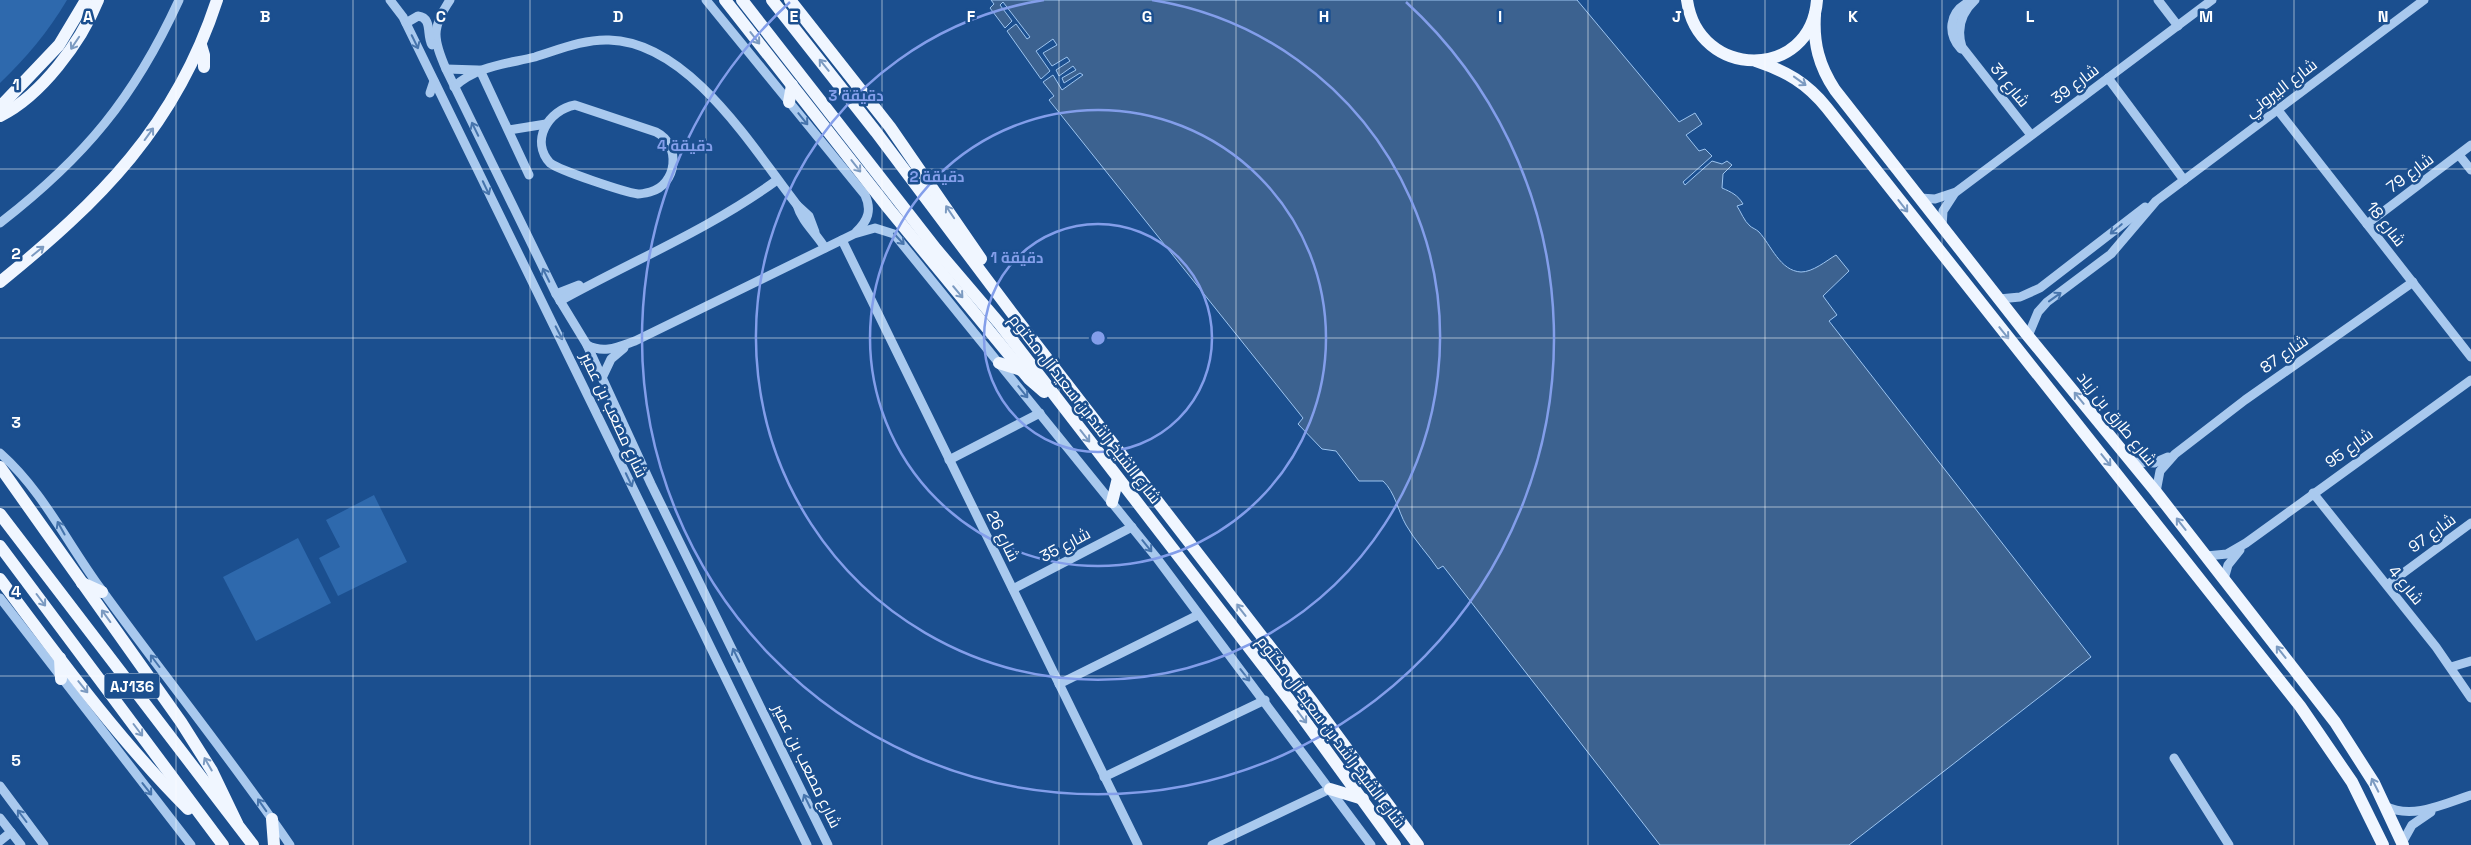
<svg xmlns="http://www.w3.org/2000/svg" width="2471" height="845" viewBox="0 0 2471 845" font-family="'Space Grotesk',Cairo,sans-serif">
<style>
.green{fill:#2e69ad}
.water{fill:#3c6290;stroke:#9cc4f0}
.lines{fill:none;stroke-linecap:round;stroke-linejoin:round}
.minor{stroke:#a9c9ee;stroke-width:9}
.major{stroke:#f0f6ff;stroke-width:12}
.oneway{stroke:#7b9ac1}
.oneway2{stroke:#4674ac}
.grid{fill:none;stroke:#fff;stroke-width:1;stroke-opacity:0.55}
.ring{fill:none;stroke:#839eea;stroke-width:2.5}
.labels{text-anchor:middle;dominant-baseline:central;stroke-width:5;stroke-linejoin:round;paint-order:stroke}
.shield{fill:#1b4f8f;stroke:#bbcadd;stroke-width:1}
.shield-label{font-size:15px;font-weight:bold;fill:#fff}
.street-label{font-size:16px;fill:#fff;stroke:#1b4f8f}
.grid-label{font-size:16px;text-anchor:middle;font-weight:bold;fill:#fff;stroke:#1b4f8f;stroke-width:5;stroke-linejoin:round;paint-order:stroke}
.centre{fill:#839eea;stroke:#1b4f8f;stroke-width:2.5}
.ring-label{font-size:15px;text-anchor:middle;font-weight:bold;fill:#839eea;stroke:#1b4f8f;stroke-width:5;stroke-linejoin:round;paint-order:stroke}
</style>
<rect width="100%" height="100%" fill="#1b4f8f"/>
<!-- green -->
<g class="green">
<path d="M0,0H67C48,32 27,57 0,83Z"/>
<polygon points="374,495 407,562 338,596 319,558 340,547 326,520"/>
<polygon points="298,538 331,603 256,641 223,577"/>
</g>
<!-- water -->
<path class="water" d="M991,0H1577L1679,122L1695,113L1702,124L1686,135L1699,151L1705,149L1712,156L1683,182L1685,185L1712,161L1722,164L1727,161L1732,165L1723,174L1722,188C1731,192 1738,195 1743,204L1737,206C1741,212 1744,221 1750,226C1752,228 1756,229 1759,232C1771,245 1780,271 1801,272C1813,272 1826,261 1836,255L1849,271L1823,296L1837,315L1829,321L2091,657L1849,845H1660L1443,566L1438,569C1428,554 1415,541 1406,525C1398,511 1395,492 1383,481H1359L1336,451L1322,449L1298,424L1303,418L1049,100L1054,96L1043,82L1053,75L1062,90L1083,75L1080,73L1064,83L1062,78L1076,70L1073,66L1059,76L1056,70L1070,61L1067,57L1052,66L1043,53L1057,45L1053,39L1036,51L1050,71L1041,79L1007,31L1016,24L1027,39L1030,37L1003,2L1000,5L1012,21L1005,28L990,8L994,4Z"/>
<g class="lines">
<!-- minor -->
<g class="minor">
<polyline points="390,0 403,17 807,845"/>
<path d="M450,0C431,28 433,39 446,69L556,294L587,345L651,484L828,845"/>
<path d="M706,0L865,195C872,210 868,221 856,232"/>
<path d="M1975,0C1961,13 1956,28 1962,47L2031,135"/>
<polyline points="2158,0 2178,26"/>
<path d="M406,23L418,16C433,18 426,35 432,45"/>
<path d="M1961,49C1947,34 1949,13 1967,3"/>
<polyline points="446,69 478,70"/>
<polyline points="480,70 529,175"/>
<polyline points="2108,78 2184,180"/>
<path d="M454,87C476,66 507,64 535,57C558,50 584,39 609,40C689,42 752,147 797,205C802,222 816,233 825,248"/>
<polyline points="430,93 434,81"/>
<path d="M575,105L656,132C682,145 677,185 650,192C646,193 642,194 638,194C624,192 561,171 550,163C530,141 548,110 575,105Z"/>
<polyline points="2277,109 2471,357"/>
<polyline points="509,130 546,124"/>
<polyline points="2459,155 2471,170"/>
<polyline points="1920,198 1935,199 1956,192 2212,0"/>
<polyline points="797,205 809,216 815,232"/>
<path d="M0,223C85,157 134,98 179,0"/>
<polyline points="2367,224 2471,145"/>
<polyline points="1942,227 1943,211 1954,194"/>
<polyline points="842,240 1138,845"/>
<polyline points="556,294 579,285"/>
<polyline points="1999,299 2020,297 2040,288 2145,207"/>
<path d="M560,301C632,261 710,229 777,180"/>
<polyline points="2028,336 2038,312 2047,302 2111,254 2156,201 2424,0"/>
<path d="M587,345C604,354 618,347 635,341L854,234L875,228L894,234L1156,557L1371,845"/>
<polyline points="602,378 611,359 624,348"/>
<path d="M0,453C43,491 67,543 101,589C163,675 230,757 290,845"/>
<polyline points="949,460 1040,413"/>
<polyline points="2132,462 2154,463 2168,457"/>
<polyline points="2156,492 2160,471 2175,454 2245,400 2413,282"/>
<polyline points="2313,493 2436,647 2471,698"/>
<polyline points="2206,556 2227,554 2246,543 2471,380"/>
<polyline points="2224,579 2228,565 2240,550"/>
<polyline points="2387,585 2471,523"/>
<polyline points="1013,589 1132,527"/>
<polyline points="0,598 191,845"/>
<polyline points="2451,667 2471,661"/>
<polyline points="1059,684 1198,615"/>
<polyline points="2174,758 2229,845"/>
<polyline points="1104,777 1265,700"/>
<polyline points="0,786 44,845"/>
<path d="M2385,806C2412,820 2444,804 2471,795"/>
<polyline points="0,818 21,845"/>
<polyline points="0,841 11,832"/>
<polyline points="2402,843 2412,825 2431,812"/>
<polyline points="1212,845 1330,789"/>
</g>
<!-- major -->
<g class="major">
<polyline points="725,0 889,209 1029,379 1044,392"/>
<polyline points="742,0 936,249 999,323 1297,710 1395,845"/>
<polyline points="772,0 876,132 1012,313 1311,700 1418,845"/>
<polyline points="790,0 890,127 981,259"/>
<path d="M1687,0C1698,80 1811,81 1817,0"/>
<path d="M1815,14C1813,43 1819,66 1835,90L2028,336L2156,492L2335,722L2374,783L2403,845"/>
<polyline points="201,45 204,55 204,67"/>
<path d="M1756,61C1786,71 1807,83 1827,108L2300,706L2352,782L2383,845"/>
<polyline points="789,102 792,85"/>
<polyline points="0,107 59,45 86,0"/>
<path d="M0,116C41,96 81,42 98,0"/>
<path d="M0,282C100,201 176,126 217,0"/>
<polyline points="999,363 1021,370"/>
<polyline points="0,467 181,722 212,771 237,823"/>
<polyline points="1112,502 1118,478"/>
<polyline points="0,514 253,845"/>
<polyline points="0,546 223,845"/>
<path d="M0,579C59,658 118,739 188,809"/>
<polyline points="82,583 102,592"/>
<polyline points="60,658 61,679"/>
<polyline points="1330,789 1363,799"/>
<polyline points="272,819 274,845"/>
</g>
</g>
<!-- one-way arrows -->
<defs><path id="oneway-shaft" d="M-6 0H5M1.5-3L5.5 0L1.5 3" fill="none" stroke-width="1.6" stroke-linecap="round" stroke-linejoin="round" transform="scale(1.25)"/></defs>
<g class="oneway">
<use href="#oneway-shaft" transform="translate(755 38) rotate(52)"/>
<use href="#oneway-shaft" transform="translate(75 43) rotate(124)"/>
<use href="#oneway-shaft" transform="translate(824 65) rotate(-129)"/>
<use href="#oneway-shaft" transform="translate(1800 81) rotate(36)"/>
<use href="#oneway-shaft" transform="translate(149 134) rotate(-54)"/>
<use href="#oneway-shaft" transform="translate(856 166) rotate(52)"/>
<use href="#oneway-shaft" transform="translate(1903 206) rotate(52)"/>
<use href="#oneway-shaft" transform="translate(950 212) rotate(-124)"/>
<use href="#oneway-shaft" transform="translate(38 251) rotate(-39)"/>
<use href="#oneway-shaft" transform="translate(958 292) rotate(50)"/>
<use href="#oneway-shaft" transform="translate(2004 333) rotate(51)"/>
<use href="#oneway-shaft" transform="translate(2079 398) rotate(-129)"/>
<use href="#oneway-shaft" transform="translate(1085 436) rotate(52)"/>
<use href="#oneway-shaft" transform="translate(2106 460) rotate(51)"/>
<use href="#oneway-shaft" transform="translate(2181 524) rotate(-128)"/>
<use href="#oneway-shaft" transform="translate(41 600) rotate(53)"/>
<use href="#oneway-shaft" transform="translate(1241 610) rotate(-128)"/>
<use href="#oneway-shaft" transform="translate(106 616) rotate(-126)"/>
<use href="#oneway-shaft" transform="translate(2281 652) rotate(-128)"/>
<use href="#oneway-shaft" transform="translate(83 687) rotate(51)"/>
<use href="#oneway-shaft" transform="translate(1302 717) rotate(53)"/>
<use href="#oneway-shaft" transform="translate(138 730) rotate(53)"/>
<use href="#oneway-shaft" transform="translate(208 764) rotate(-120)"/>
<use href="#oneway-shaft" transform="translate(2375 785) rotate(-117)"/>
</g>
<g class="oneway2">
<use href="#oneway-shaft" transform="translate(415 42) rotate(64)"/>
<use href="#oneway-shaft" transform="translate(803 119) rotate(51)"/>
<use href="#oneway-shaft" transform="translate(475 129) rotate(-116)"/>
<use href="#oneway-shaft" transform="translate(486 188) rotate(65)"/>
<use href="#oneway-shaft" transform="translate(2116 229) rotate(140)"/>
<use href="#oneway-shaft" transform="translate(899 239) rotate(47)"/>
<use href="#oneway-shaft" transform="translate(546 275) rotate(-116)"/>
<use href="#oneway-shaft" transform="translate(2055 297) rotate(-36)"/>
<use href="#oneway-shaft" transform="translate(559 333) rotate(63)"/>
<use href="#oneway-shaft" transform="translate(1023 392) rotate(51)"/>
<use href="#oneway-shaft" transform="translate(629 480) rotate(65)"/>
<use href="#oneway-shaft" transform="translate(61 528) rotate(-119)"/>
<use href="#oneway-shaft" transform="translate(1147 546) rotate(51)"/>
<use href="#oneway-shaft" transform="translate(736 655) rotate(-116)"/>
<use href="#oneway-shaft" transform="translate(155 661) rotate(-127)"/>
<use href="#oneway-shaft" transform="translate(1245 675) rotate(52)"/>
<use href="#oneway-shaft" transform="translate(147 789) rotate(52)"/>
<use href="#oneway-shaft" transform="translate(807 801) rotate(-116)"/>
<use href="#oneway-shaft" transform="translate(262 805) rotate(-125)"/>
<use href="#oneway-shaft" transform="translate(22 816) rotate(-127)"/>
</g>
<!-- grid -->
<path class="grid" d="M176,0V845M353,0V845M530,0V845M706,0V845M882,0V845M1059,0V845M1236,0V845M1412,0V845M1588,0V845M1765,0V845M1942,0V845M2118,0V845M2294,0V845M0,169H2471M0,338H2471M0,507H2471M0,676H2471"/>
<!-- distance rings -->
<g class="ring">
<circle cx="1098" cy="338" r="114"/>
<circle cx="1098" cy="338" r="228"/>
<path d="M1152 0A342 342 0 1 1 1044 0"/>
<path d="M1406 2A456 456 0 1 1 790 2"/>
</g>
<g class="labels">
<!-- shield labels -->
<rect class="shield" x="104.5" y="673.5" width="55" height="25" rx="4"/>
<g class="shield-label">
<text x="132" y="686">AJ136</text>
</g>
<!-- street labels -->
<g class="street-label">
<text transform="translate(2075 84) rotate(-37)">شارع 39</text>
<text transform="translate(2010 85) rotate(51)">شارع 31</text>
<text transform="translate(2281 88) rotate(-37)">شارع البيروني</text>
<text transform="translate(2410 173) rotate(-37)">شارع 79</text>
<text transform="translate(2386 224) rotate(52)">شارع 18</text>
<text transform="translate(2284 354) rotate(-35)">شارع 87</text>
<text transform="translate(1085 409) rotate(52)">شارع الشيخ راشد بن سعيد آل مكتوم</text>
<text transform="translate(614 415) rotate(65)">شارع مصعب بن عمير</text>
<text transform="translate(2117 419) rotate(51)">شارع طارق بن زياد</text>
<text transform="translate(2349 448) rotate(-36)">شارع 95</text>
<text transform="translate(2432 533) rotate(-36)">شارع 97</text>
<text transform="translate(1003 536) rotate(64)">شارع 26</text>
<text transform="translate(1065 545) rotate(-28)">شارع 35</text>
<text transform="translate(2406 585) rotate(51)">شارع 4</text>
<text transform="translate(1331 732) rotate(53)">شارع الشيخ راشد بن سعيد آل مكتوم</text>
<text transform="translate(807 766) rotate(64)">شارع مصعب بن عمير</text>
</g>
</g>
<g class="grid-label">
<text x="88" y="22">A</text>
<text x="265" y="22">B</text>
<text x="441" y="22">C</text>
<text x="618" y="22">D</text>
<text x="794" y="22">E</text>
<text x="971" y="22">F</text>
<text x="1147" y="22">G</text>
<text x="1324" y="22">H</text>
<text x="1500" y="22">I</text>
<text x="1677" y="22">J</text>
<text x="1853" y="22">K</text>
<text x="2030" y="22">L</text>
<text x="2206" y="22">M</text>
<text x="2383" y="22">N</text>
<text x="16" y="90">1</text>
<text x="16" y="259">2</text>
<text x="16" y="428">3</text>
<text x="16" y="597">4</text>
<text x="16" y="766">5</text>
</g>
<circle cx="1098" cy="338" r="8" class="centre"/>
<g class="ring-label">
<text x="856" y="101">3 دقيقة</text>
<text x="685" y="151">4 دقيقة</text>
<text x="937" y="182">2 دقيقة</text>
<text x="1017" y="263">1 دقيقة</text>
</g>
</svg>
